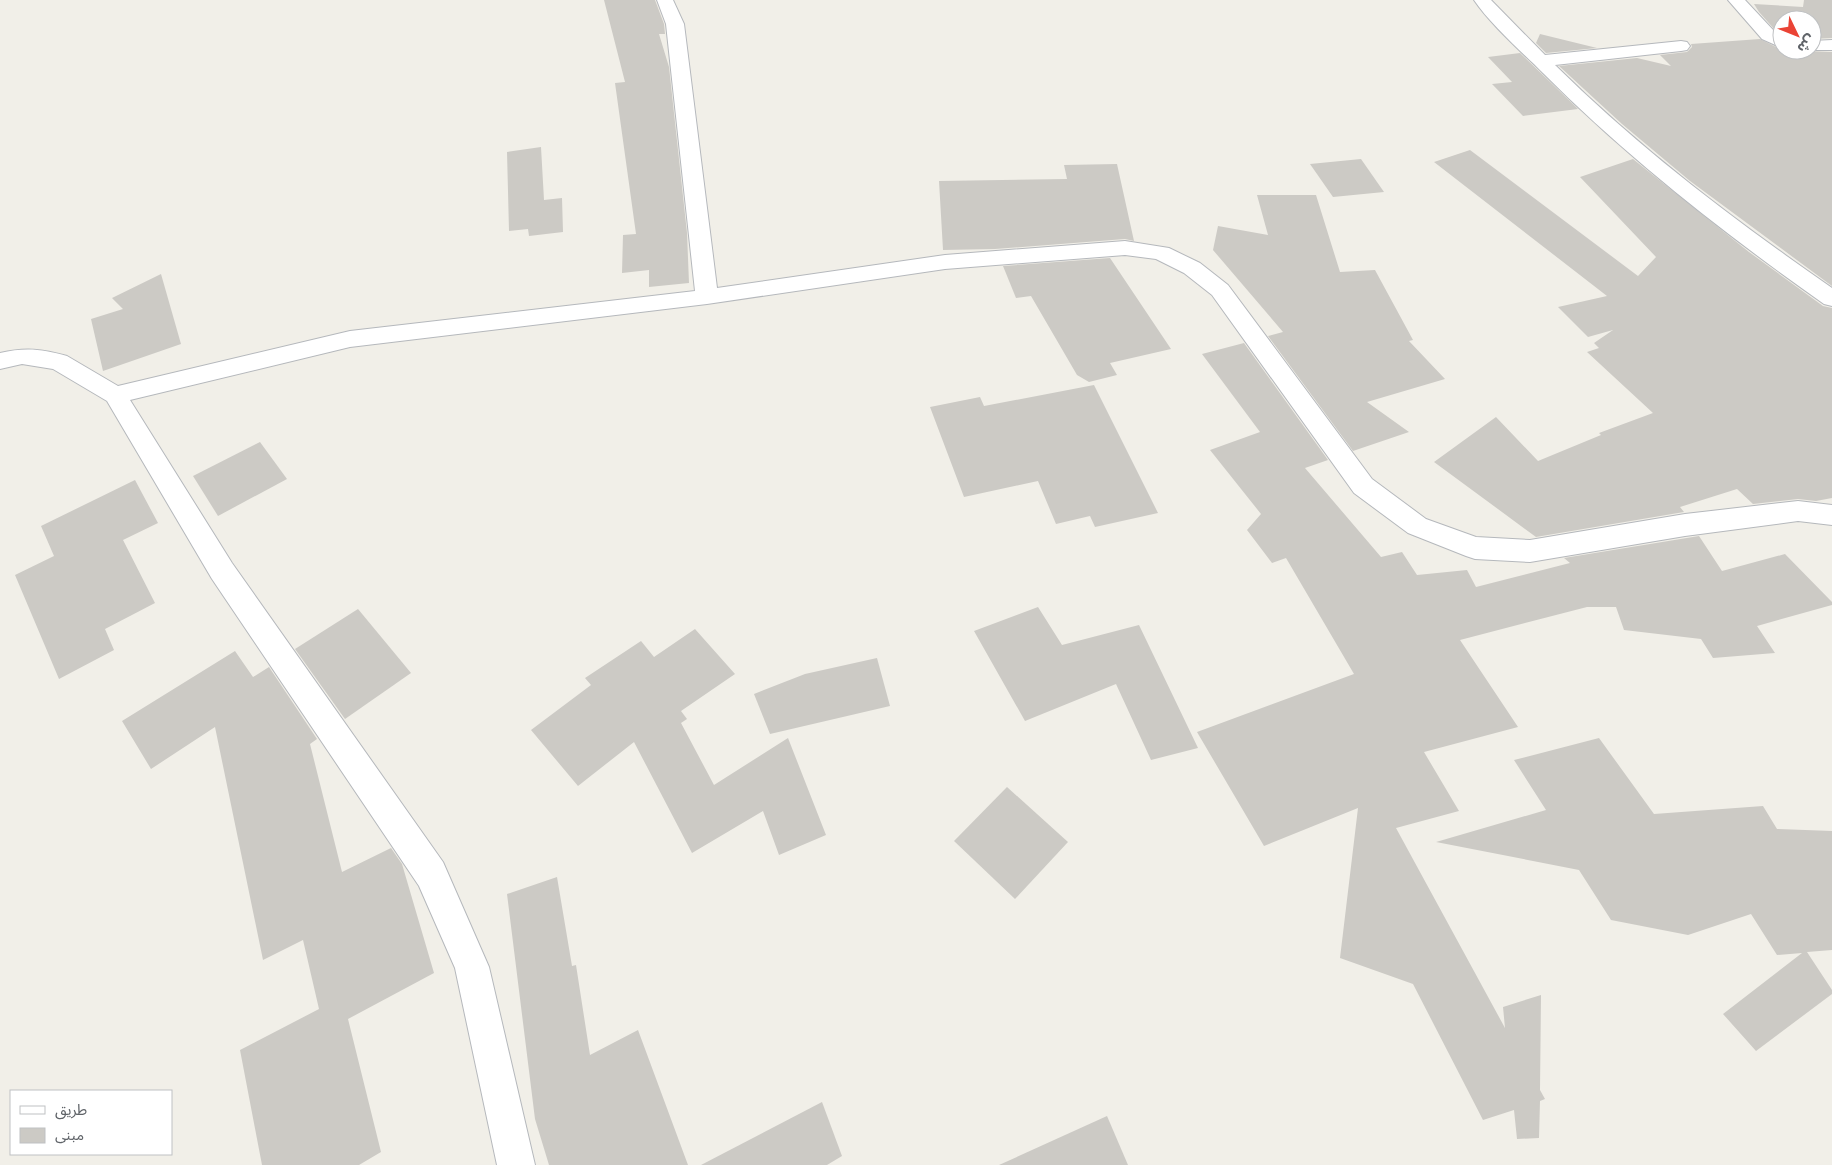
<svg xmlns="http://www.w3.org/2000/svg" width="1832" height="1165" viewBox="0 0 1832 1165" font-family="Raleway,'Noto Sans Arabic',sans-serif">
<style>
.building{fill:#cccac5}
.lines{fill:none;stroke-linecap:round;stroke-linejoin:round}
.minor-casing{stroke:#b5b8bc;stroke-width:2}
.minor{fill:#fff;fill-rule:evenodd}
</style>
<rect width="100%" height="100%" fill="#f1efe8"/>
<!-- building -->
<g class="building">
<polygon points="604,0 655,0 664,24 665,34 659,34 669,67 687,233 689,283 649,287 649,270 622,273 623,235 636,234 615,83 625,82"/>
<polygon points="1804,0 1832,0 1832,38 1812,39 1812,20 1782,20 1782,34 1775,30 1759,12 1754,4 1803,7"/>
<polygon points="1540,34 1597,48 1546,53 1536,43"/>
<polygon points="1760,39 1782,50 1832,52 1832,286 1690,181 1622,124 1559,66 1637,58 1671,66 1660,55 1687,52 1692,47 1691,44"/>
<polygon points="1520,53 1575,106 1578,109 1523,116 1492,84 1512,82 1488,57"/>
<polygon points="541,147 544,200 562,198 563,232 529,236 528,229 509,231 507,152"/>
<polygon points="1470,150 1638,276 1656,257 1580,177 1633,159 1749,252 1823,306 1832,308 1832,498 1816,501 1798,499 1753,504 1737,489 1680,507 1684,512 1536,537 1434,462 1496,417 1538,461 1601,435 1599,433 1653,413 1587,352 1599,348 1594,343 1613,330 1588,337 1558,307 1607,296 1434,162"/>
<polygon points="1361,159 1384,192 1333,197 1310,164"/>
<polygon points="1117,164 1134,241 1125,239 995,249 943,250 939,181 1067,179 1064,165"/>
<polygon points="1257,195 1316,195 1340,272 1375,270 1413,340 1409,341 1445,379 1367,402 1409,432 1353,451 1268,336 1283,332 1213,250 1218,226 1268,235"/>
<polygon points="1110,258 1171,349 1110,363 1117,375 1089,382 1077,375 1031,296 1016,298 1003,266"/>
<polygon points="161,274 181,344 103,371 91,319 123,309 112,298"/>
<polygon points="1244,343 1328,460 1305,468 1381,557 1402,552 1417,575 1467,570 1476,587 1570,563 1564,558 1699,536 1722,571 1785,554 1832,602 1832,605 1757,626 1775,653 1713,658 1701,639 1624,630 1616,607 1587,607 1460,640 1518,727 1424,752 1459,811 1396,828 1505,1028 1503,1007 1541,995 1540,1090 1545,1099 1540,1101 1539,1138 1517,1139 1514,1110 1483,1120 1413,984 1340,958 1358,808 1264,846 1197,732 1354,674 1286,558 1272,563 1247,530 1261,514 1210,450 1260,432 1202,354"/>
<polygon points="1094,385 1158,513 1095,527 1090,516 1056,524 1038,481 964,497 930,407 980,397 984,406"/>
<polygon points="260,442 287,479 218,516 193,476"/>
<polygon points="135,480 158,523 123,540 155,603 105,629 114,650 59,679 15,575 54,556 41,526"/>
<polygon points="1038,607 1062,645 1139,625 1198,748 1151,760 1116,684 1025,721 974,631"/>
<polygon points="358,609 411,673 345,719 295,649"/>
<polygon points="695,629 735,674 681,711 687,719 681,723 714,785 788,738 826,835 779,855 763,811 692,853 634,742 578,786 531,730 591,685 585,678 641,641 654,657"/>
<polygon points="235,651 253,677 269,667 317,739 310,744 342,872 391,848 402,864 434,973 348,1019 381,1152 359,1165 262,1165 240,1050 319,1009 303,940 263,960 215,727 151,769 122,721"/>
<polygon points="877,658 890,706 770,734 754,694 805,674"/>
<polygon points="1599,738 1654,814 1763,806 1777,829 1832,831 1832,950 1807,952 1832,990 1832,994 1756,1051 1723,1014 1802,953 1777,955 1751,914 1688,935 1611,920 1579,870 1436,842 1546,810 1514,760"/>
<polygon points="1007,787 1068,842 1015,899 954,841"/>
<polygon points="557,877 572,966 576,965 590,1055 638,1030 688,1165 549,1165 535,1119 507,894"/>
<polygon points="822,1102 842,1156 827,1165 701,1165"/>
<polygon points="1107,1116 1128,1165 999,1165"/>
</g>
<g class="lines">
<!-- minor casing -->
<g class="minor-casing">
<g id="minor">
<path d="M657,0H673L684,24L717,288L945,255L1125,241L1169,248L1200,263L1228,285L1372,479L1426,519L1476,537L1530,540L1685,514L1798,501L1832,505V525L1798,521L1685,536L1530,562L1475,559L1466,556L1408,533L1354,493L1212,295L1184,273L1156,259L1125,255L945,269L707,304L350,347L130,400L232,563L443,862L489,967L535,1165H497L455,968L419,886L212,579L107,401L53,369L22,364L0,369V353C25,347 43,349 67,356L118,386L350,331L695,291L666,24Z"/>
<path d="M1474,0H1491L1545,55L1681,41L1687,42L1690,46L1687,50L1681,51L1555,65C1640,149 1734,220 1832,288V306L1824,304C1725,234 1630,160 1543,73C1523,53 1490,24 1474,0Z"/>
<polygon points="1728,0 1745,0 1774,31 1782,36 1782,48 1762,39"/>
<polygon points="1832,40 1832,50 1807,50 1812,50 1812,41"/>
</g>
</g>
<!-- minor -->
<use href="#minor" class="minor"/>
</g>
<!-- legend -->
<rect x="10" y="1090" width="162" height="65" fill="#ffffff" stroke="#bfc1c3"/>
<rect x="20" y="1106" width="25" height="8" fill="#ffffff" stroke="#bfc1c3"/>
<text x="55" y="1115" font-size="15" fill="#5f6368">طريق</text>
<rect x="20" y="1128" width="25" height="15" fill="#cccac5" stroke="#bfc1c3"/>
<text x="55" y="1140" font-size="15" fill="#5f6368">مبنى</text>
<!-- north arrow -->
<g transform="translate(1797 35) rotate(133)"><circle r="24" fill="#ffffff" stroke="#bfc1c3"/>
<path d="M0-4L9 19L0 12L-9 19Z" fill="#ea4335"/>
<text y="-8" font-size="14" font-weight="bold" text-anchor="middle" fill="#5f6368">ش</text>
</g>
</svg>
